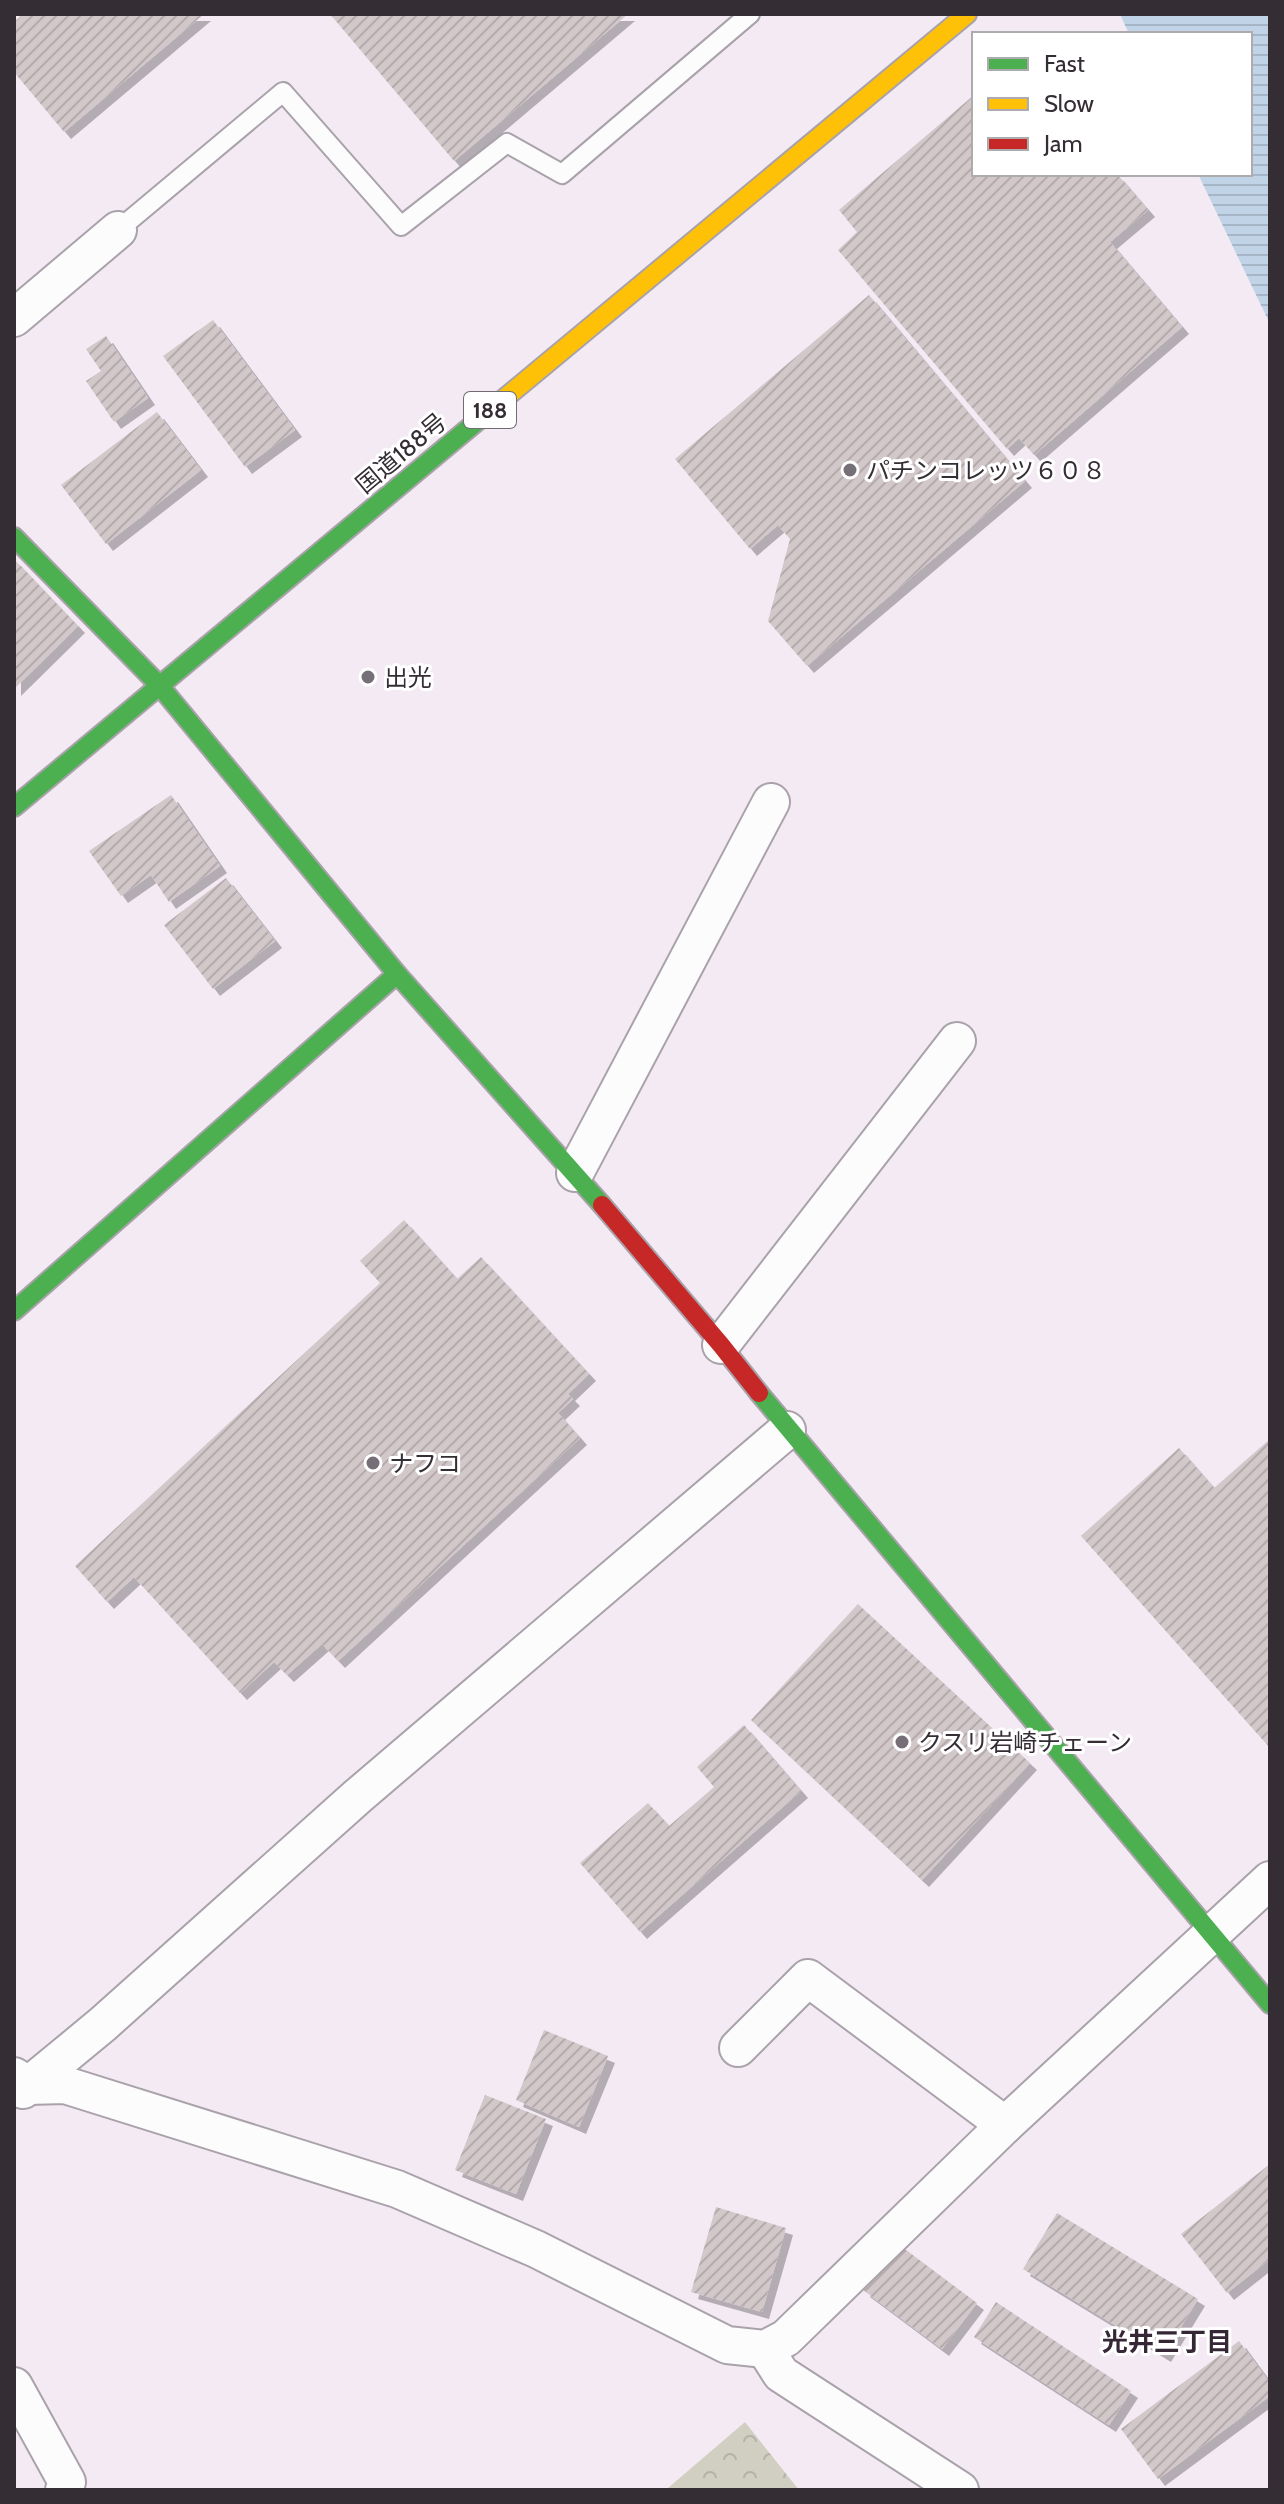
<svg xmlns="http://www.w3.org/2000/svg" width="1284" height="2504" viewBox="0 0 1284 2504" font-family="Cabin,'Noto Sans JP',sans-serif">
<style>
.forest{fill:url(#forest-crowns)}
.water{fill:url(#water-rules)}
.building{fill:url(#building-hatch);filter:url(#shadow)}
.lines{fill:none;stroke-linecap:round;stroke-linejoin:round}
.lane-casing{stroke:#a9a2aa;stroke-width:22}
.street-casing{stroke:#a9a2aa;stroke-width:40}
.fast-casing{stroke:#a9a2aa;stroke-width:22}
.slow-casing{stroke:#a9a2aa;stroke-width:22}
.jam-casing{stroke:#a9a2aa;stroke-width:22}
.lane{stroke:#fdfcfd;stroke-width:18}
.street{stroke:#fdfcfd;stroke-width:36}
.fast{stroke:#4caf50;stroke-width:18}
.slow{stroke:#ffc107;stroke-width:18}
.jam{stroke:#c62828;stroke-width:18}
.poi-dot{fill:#776f77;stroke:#fff;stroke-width:3}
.labels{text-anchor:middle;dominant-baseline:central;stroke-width:6;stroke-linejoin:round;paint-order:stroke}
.shield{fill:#fff;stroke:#716c71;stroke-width:2}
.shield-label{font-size:22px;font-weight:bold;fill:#342d34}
.street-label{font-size:24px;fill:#342d34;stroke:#fff}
.poi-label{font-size:24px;fill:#342d34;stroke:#fff;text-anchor:start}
.neighbourhood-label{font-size:26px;font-weight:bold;fill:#352736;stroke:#fff}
</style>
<defs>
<pattern id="forest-crowns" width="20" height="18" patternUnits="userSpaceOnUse" patternTransform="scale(2)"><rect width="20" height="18" fill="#d1cfc1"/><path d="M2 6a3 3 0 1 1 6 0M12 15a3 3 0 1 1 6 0" fill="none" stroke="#b4b2a6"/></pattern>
<pattern id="water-rules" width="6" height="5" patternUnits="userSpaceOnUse" patternTransform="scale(2)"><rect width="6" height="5" fill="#c1d4e7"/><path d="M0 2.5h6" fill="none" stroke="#a6b6c7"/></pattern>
<pattern id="building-hatch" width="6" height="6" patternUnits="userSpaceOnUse" patternTransform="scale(2)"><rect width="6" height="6" fill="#d2c7c9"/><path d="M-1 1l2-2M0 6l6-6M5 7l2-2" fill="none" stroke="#b5abad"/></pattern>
<filter id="shadow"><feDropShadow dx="7" dy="7" stdDeviation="0" flood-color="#0004"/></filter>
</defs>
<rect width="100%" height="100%" fill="#f4eaf4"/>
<!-- forest -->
<polygon class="forest" points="745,2422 799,2490 668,2490 668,2488"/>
<!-- water -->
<polygon class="water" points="1120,14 1270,14 1270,324 1198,174 1250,174 1250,34 1129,34"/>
<!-- building -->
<g class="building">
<polygon points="23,14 204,14 64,132 14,72 14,22"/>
<polygon points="330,14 628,14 454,161"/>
<polygon points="974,95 974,174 1117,174 1148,210 1110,242 1182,327 1034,455 1019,438 1007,449 838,250 857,232 839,210"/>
<polygon points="869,295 1025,481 807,666 768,621 790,539 778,525 750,549 675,459"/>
<polygon points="213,320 295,430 245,467 163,356"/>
<polygon points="106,336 148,398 114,422 86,381 101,371 86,349"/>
<polygon points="157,412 201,470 106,544 61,485"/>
<polygon points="14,559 78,626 14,689"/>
<polygon points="171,795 220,866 169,902 151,875 121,896 89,851"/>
<polygon points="226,878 275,941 213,989 164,925"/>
<polygon points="404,1220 457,1279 481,1257 589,1374 568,1394 573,1399 558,1413 580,1438 338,1661 322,1644 287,1675 274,1662 240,1693 134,1577 107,1602 75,1566 380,1283 360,1261"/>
<polygon points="1270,1439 1270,1748 1081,1536 1179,1448 1214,1488"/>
<polygon points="858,1604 1030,1763 922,1880 751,1720"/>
<polygon points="744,1725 801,1791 640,1932 580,1863 648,1803 669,1826 714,1787 697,1767"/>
<polygon points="544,2030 608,2056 579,2127 516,2100"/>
<polygon points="485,2095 546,2119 516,2194 455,2170"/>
<polygon points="1270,2164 1270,2259 1227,2293 1181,2234"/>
<polygon points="716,2207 786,2228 762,2312 691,2292"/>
<polygon points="1057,2213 1198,2299 1164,2355 1023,2269"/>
<polygon points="898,2244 977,2303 942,2349 863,2290"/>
<polygon points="996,2302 1131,2391 1109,2425 974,2337"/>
<polygon points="1239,2341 1270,2383 1270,2396 1158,2479 1121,2429"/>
</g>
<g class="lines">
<!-- lane casing -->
<g class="lane-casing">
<polyline id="lane" points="118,230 283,92 401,226 507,143 562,174 750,14"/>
</g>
<!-- street casing -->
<g class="street-casing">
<g id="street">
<polyline points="14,318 118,230"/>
<polyline points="575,1173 771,802"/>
<polyline points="721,1345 957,1041"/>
<polyline points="738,2048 808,1978 1005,2125"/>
<polyline points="14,2076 28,2086 65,2085 397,2189 536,2249 727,2345 765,2349 786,2338 1005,2125 1270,1880"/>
<polyline points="23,2090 103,2024 358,1796 787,1430"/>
<polyline points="765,2349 781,2374 960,2490"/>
<polyline points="14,2386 67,2482 64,2490"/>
</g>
</g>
<!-- fast casing -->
<g class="fast-casing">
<g id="fast">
<polyline points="14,537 159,685 397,974 602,1205"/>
<polyline points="14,807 487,413"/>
<polyline points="14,1311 397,974"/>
<polyline points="759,1393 1270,2004"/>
</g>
</g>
<!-- slow casing -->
<g class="slow-casing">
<polyline id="slow" points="487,413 967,14"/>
</g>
<!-- jam casing -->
<g class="jam-casing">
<polyline id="jam" points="602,1205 721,1345 759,1393"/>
</g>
<!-- lane -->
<use href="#lane" class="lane"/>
<!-- street -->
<use href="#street" class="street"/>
<!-- fast -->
<use href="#fast" class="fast"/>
<!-- slow -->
<use href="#slow" class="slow"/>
<!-- jam -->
<use href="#jam" class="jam"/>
</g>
<!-- markers -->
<g class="poi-dot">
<circle cx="850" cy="470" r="8"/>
<circle cx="368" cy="677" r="8"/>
<circle cx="373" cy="1463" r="8"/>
<circle cx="902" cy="1742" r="8"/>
</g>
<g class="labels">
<!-- shield labels -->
<rect class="shield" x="464" y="392" width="52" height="36" rx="6"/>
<g class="shield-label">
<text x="490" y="410">188</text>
</g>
<!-- street labels -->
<g class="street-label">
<text transform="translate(401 453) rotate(-40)">国道188号</text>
</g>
<!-- poi labels -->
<g class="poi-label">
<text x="866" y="470">パチンコレッツ６０８</text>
<text x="384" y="677">出光</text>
<text x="389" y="1463">ナフコ</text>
<text x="918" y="1742">クスリ岩崎チェーン</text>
</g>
<!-- neighbourhood labels -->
<g class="neighbourhood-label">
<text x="1167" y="2342">光井三丁目</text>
</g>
</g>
<!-- border -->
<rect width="1284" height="2504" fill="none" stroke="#342d34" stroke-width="32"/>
<!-- legend -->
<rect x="972" y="32" width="280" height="144" fill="#ffffff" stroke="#aeabae" stroke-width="2"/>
<rect x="988" y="58" width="40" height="12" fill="#4caf50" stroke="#aeabae" stroke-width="2"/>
<text x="1044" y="72" font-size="24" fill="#342d34">Fast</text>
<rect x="988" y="98" width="40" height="12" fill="#ffc107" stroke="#aeabae" stroke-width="2"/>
<text x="1044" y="112" font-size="24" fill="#342d34">Slow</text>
<rect x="988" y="138" width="40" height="12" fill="#c62828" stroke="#aeabae" stroke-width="2"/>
<text x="1044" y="152" font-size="24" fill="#342d34">Jam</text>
</svg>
